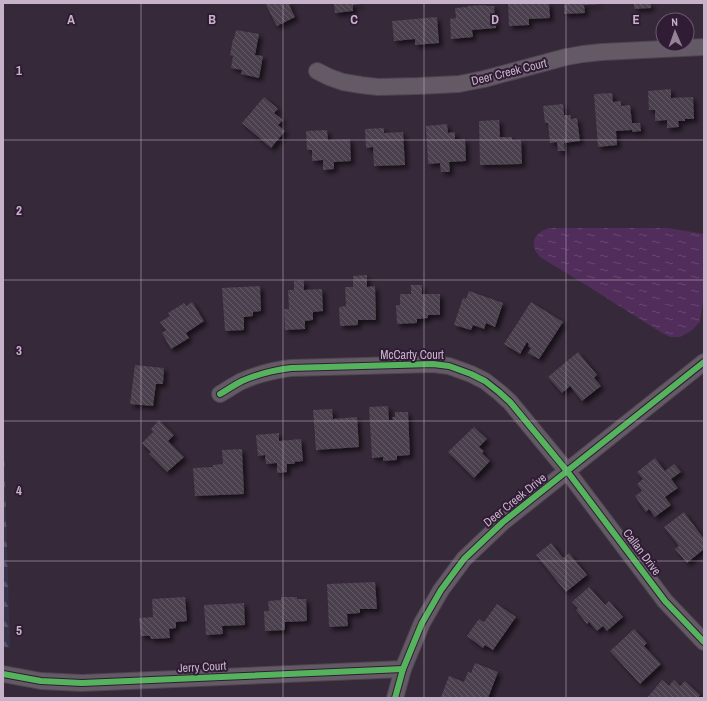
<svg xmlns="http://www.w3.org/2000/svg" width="707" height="701" viewBox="0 0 707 701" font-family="'Archivo Narrow',sans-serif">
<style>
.forest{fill:url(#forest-firs)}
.water{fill:url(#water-ripples)}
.building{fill:url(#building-back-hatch);filter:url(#shadow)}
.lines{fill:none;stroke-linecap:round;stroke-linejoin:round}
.street-casing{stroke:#4e4450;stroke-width:18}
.street{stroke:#645a66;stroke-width:16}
.cycleway-casing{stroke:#301c34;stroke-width:8}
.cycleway{stroke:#56b35d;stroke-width:6}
.grid{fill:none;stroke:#c6b3ca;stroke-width:1;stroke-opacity:0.55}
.labels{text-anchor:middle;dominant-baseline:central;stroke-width:4;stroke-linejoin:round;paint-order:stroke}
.street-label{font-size:12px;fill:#c6b3ca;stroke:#301c34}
.grid-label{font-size:13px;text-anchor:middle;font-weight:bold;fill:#c6b3ca;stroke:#301c34;stroke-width:4;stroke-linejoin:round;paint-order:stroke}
</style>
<defs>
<pattern id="forest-firs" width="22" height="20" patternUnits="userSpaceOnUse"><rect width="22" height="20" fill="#37334c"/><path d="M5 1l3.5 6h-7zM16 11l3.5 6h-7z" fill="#524e64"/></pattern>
<pattern id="water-ripples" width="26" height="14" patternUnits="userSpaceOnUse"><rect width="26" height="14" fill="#502d5a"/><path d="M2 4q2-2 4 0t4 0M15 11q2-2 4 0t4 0" fill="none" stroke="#684970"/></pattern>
<pattern id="building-back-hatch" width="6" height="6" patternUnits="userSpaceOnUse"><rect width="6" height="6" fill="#4b414e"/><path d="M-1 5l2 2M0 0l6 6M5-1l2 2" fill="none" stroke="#635a66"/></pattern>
<filter id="shadow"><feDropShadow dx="3.5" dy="3.5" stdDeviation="2" flood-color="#0009"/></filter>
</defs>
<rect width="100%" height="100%" fill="#362939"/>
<!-- forest -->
<polygon class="forest" points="3,408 10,649 3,646"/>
<!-- water -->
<path class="water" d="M549,228H668L704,234V294L700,322L691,331L680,337H670L662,333L586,285L540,257C528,244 534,233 549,228Z"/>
<!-- building -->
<g class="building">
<polygon points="265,3 293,3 289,5 295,17 277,26"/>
<polygon points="334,3 361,3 361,4 353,5 353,11 335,13"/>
<polygon points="508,3 549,3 550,18 529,19 529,25 509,26"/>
<polygon points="564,3 600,3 600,4 584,5 585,13 564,14"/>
<polygon points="634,3 651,3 651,8 634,9"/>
<polygon points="485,5 486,6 494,6 496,28 472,30 473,37 451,39 450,19 456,18 455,8 468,7 468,6"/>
<polygon points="437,17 439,43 415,45 415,39 394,41 392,21"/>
<polygon points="236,30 259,34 255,55 263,56 259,78 241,74 242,70 231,68 233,56 230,55 233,39 234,39"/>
<polygon points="671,89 671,98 693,97 694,119 685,119 685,121 678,121 679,127 667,128 667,120 655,121 655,110 649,110 648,91"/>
<polygon points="612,93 613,102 621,101 621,106 630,105 632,123 640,123 641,131 632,132 632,130 616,131 617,145 598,147 594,94"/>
<polygon points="264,97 278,109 274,113 283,120 278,125 285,131 271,148 242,123"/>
<polygon points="563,104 564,115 571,115 571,119 577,118 580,141 564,143 565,151 558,151 557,142 550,143 548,123 545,123 543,106"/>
<polygon points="499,120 500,137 512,137 512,140 521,140 522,164 480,165 479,121"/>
<polygon points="447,124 448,133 455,132 455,139 465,139 466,161 449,162 450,172 441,172 440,163 428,164 426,126"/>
<polygon points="384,128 384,133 403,132 405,165 374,166 373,147 366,148 365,129"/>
<polygon points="327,130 328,140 350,139 351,161 334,162 334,169 323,170 323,160 312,161 312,150 307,150 306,131"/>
<polygon points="367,275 367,287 375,286 376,320 358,320 358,325 340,326 339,307 346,306 345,287 353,287 353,276"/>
<polygon points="304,280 304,290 322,289 323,311 313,312 313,320 305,321 305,329 285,330 284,309 289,309 288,290 294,290 294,281"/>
<polygon points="411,285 422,285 422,294 440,294 440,315 428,315 428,318 417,319 417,323 397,324 396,305 400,305 400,294 411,294"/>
<polygon points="260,286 261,311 253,312 253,316 244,317 244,330 225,331 222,288"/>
<polygon points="469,291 503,303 495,327 486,323 484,329 473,325 471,330 454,325 463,298 466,299"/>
<polygon points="192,302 204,321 186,333 189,338 171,349 162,333 166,330 160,322 170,316 168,313 184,303 186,306"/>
<polygon points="531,302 563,322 539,359 528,353 531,348 528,346 529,344 527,342 520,354 504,344"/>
<polygon points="578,352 597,375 594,378 601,386 582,401 570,386 562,393 548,377"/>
<polygon points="135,365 164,368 163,384 156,384 153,406 130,404"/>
<polygon points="388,406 389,420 393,420 392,417 395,417 395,412 408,412 410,455 397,456 397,460 383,461 383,457 372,458 369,407"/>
<polygon points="332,409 333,419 357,417 359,447 316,450 313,410"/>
<polygon points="159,420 174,435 168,441 184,457 167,472 149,454 151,452 142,443 153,432 151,429"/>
<polygon points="474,427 487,439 479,447 484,451 482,453 490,461 474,478 448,452"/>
<polygon points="279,433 279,441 301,439 303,461 294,462 295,464 287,464 287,472 277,473 277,463 266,464 265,455 258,456 256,435"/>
<polygon points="242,449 244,494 195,496 193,468 213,467 213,465 223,464 222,450"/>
<polygon points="655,458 665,471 674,464 681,472 671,479 678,488 665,497 671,505 655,517 649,509 646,512 635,496 642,491 637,484 643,479 637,472"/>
<polygon points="684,512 704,539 704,549 687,563 675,549 679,546 664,527"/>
<polygon points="551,543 563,558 569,553 587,575 566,592 536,555"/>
<polygon points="375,582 377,609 360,609 360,613 347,614 348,626 329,627 327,584"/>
<polygon points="589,587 605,605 609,601 623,617 607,631 603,626 597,631 589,622 587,624 576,610 578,608 572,602"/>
<polygon points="185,597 187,621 176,622 176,628 169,629 170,638 151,639 150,636 141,636 139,618 153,617 152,599"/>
<polygon points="281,597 297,597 297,599 306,599 307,621 285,622 285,630 265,631 264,611 269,611 268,601 281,600"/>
<polygon points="244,603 245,625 222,626 223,634 206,635 204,605"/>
<polygon points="497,604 516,617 493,650 485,645 483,648 467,636 479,619 484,622"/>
<polygon points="634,629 647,643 644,646 661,664 640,684 610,651"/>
<polygon points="475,663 498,672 488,698 441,697 449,676 464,682 468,672 471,673"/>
<polygon points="662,680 669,686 674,680 680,686 685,681 700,695 698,698 647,698"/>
</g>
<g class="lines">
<!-- street casing -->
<g class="street-casing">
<g id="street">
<polyline points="317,71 329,77 343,82 361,85 378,87 418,86 459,84 484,79 566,57 583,54 602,52 704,47"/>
<path d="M220,394C227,390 234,385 242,381C258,374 274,370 291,368L433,364L449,366L471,374L485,381L499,392L510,402L567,471L665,601L704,642"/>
<polyline points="3,674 41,681 82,683 403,669"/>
<polyline points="395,698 403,669 422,623 441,590 464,559 503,522 704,362"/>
</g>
</g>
<!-- street -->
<use href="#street" class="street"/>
<!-- cycleway casing -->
<g class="cycleway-casing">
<g id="cycleway">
<path d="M220,394C227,390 234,385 242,381C258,374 274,370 291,368L433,364L449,366L471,374L485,381L499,392L510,402L567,471L665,601L704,642"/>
<polyline points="3,674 41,681 82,683 403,669"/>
<polyline points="395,698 403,669 422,623 441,590 464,559 503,522 704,362"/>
</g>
</g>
<!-- cycleway -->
<use href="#cycleway" class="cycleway"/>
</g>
<!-- grid -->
<path class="grid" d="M141,3V698M283,3V698M424,3V698M566,3V698M3,140H704M3,280H704M3,421H704M3,561H704"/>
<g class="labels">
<!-- street labels -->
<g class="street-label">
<text transform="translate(509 72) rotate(-14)">Deer Creek Court</text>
<text x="412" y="355">McCarty Court</text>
<text transform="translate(515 500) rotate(-39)">Deer Creek Drive</text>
<text transform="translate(642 552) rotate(53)">Callan Drive</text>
<text transform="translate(202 667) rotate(-3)">Jerry Court</text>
</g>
</g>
<g class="grid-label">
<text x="71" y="24">A</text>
<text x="212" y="24">B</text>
<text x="354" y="24">C</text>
<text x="495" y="24">D</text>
<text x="636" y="24">E</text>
<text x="19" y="75">1</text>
<text x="19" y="215">2</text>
<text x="19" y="355">3</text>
<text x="19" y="495">4</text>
<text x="19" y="635">5</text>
</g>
<!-- border -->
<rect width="707" height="701" fill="none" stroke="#c6b3ca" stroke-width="8"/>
<!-- north arrow -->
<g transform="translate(675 32) rotate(358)"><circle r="19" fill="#301c34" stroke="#6c5870"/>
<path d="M0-3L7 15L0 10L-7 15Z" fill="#948397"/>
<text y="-6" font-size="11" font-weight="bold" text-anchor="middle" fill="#c6b3ca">N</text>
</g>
</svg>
